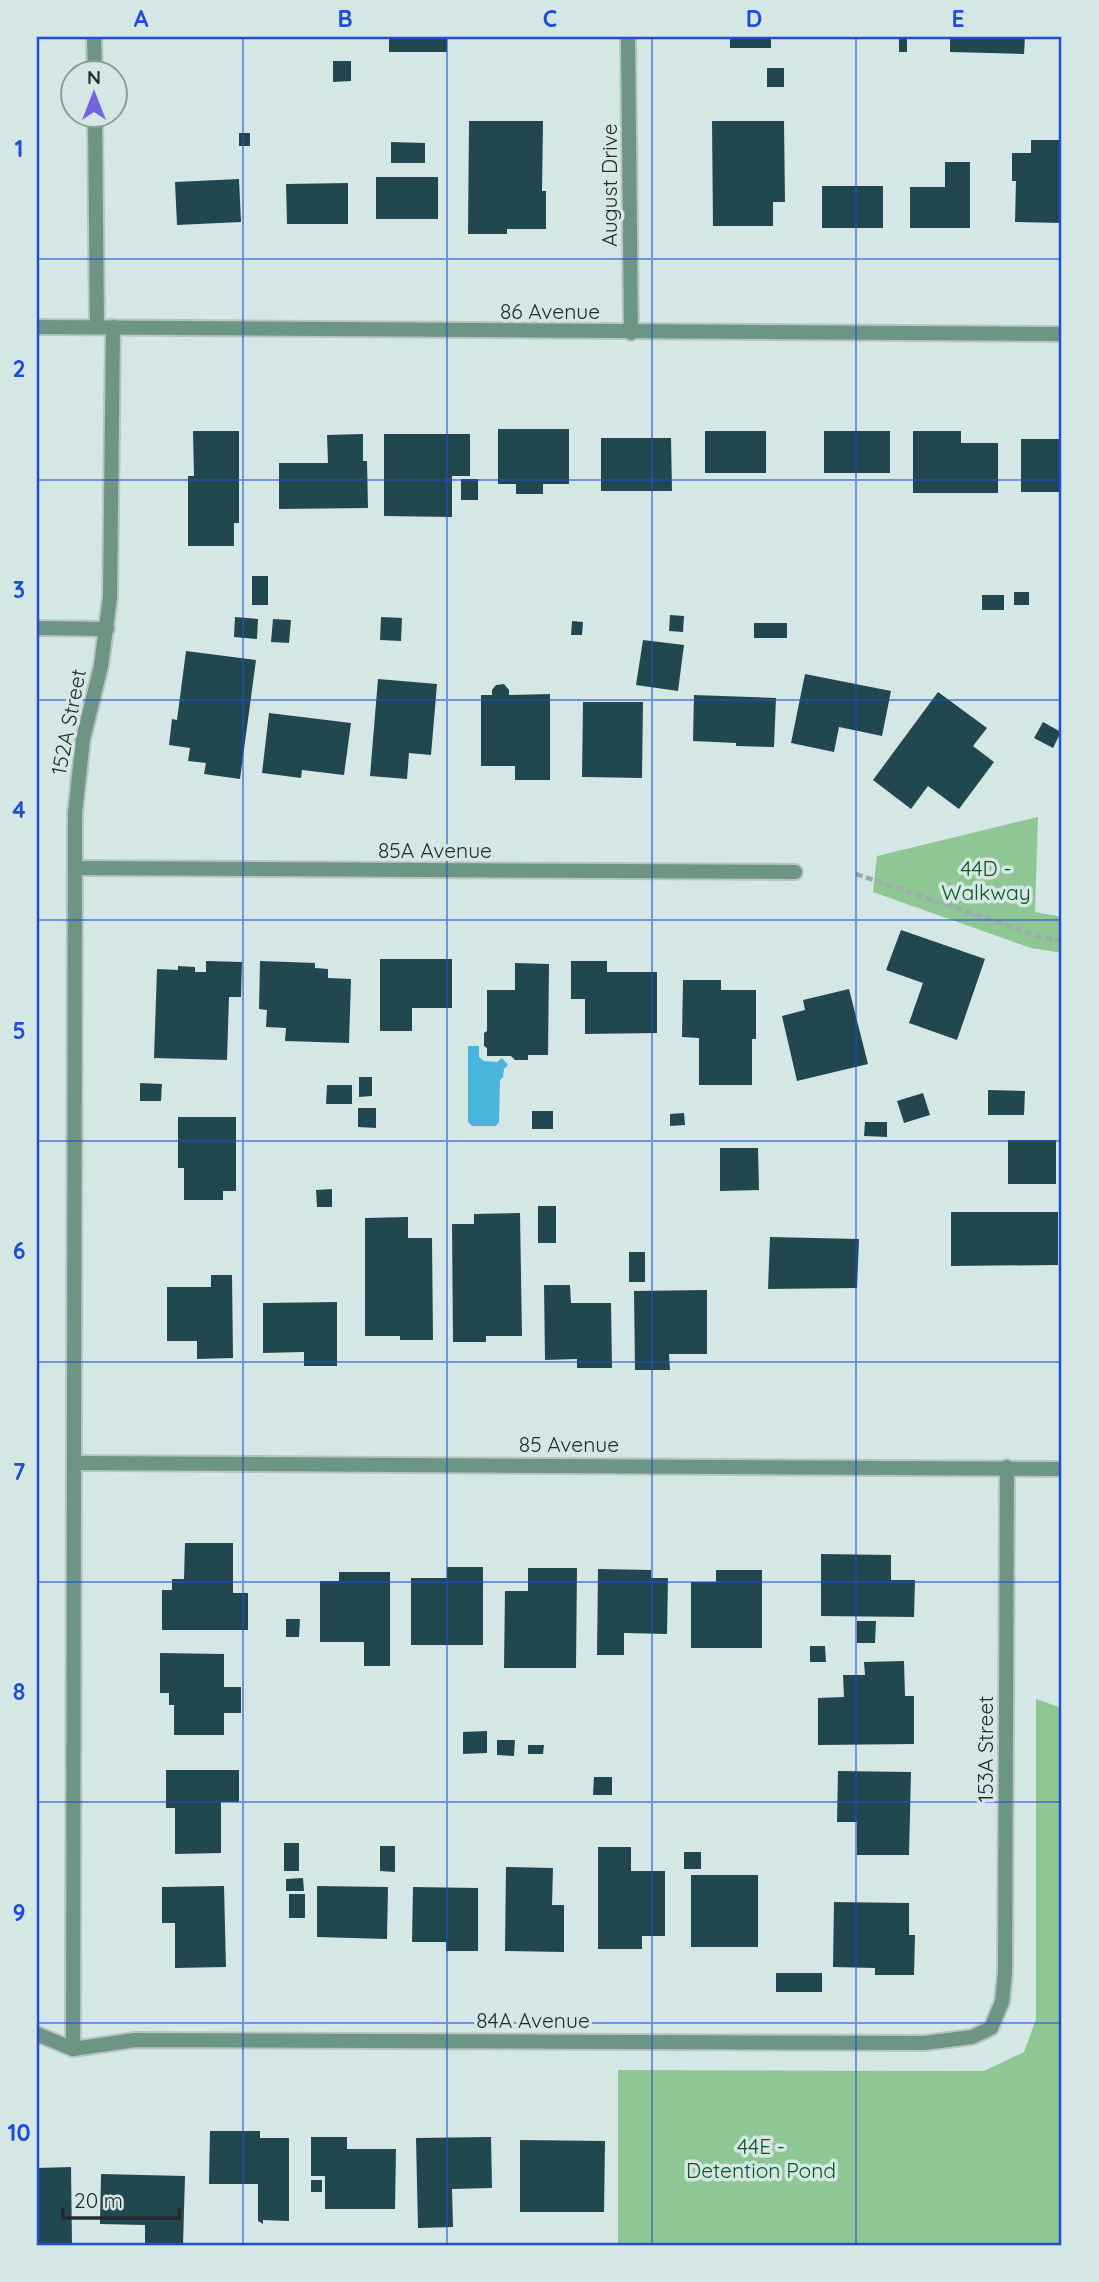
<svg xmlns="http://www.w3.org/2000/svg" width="1099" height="2282" viewBox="0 0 1099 2282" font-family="Quicksand,sans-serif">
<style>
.green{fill:#8ec794}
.water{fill:#49b4dc}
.building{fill:#21484e}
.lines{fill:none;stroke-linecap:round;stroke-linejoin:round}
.service-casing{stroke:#b5c5c3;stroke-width:18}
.minor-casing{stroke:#b5c5c3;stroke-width:18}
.path{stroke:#9eacab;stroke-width:4.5;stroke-dasharray:7 3.5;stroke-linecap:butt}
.service{stroke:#6d9584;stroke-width:14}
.minor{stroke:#6d9584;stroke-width:14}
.grid{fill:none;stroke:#1d4ed8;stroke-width:2;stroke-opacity:0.55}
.labels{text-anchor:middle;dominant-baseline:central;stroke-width:7;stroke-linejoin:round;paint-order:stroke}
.street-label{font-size:21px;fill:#242b2a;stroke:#d5e7e5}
.park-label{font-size:21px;fill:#08571e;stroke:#d5e7e5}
.neatline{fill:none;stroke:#1d4ed8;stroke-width:2.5}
.grid-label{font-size:23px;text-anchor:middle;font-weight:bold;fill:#1d4ed8}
</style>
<rect width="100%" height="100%" fill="#d5e7e5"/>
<!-- green -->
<g class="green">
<polygon points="1038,817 1035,912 1062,917 1062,953 1031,948 873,892 877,856"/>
<polygon points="1036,1699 1062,1708 1062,2245 618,2245 618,2070 984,2071 1024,2052 1036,2019"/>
</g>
<!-- water -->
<polygon class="water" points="468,1046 479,1046 479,1057 484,1061 497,1062 502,1058 508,1065 504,1069 503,1077 500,1080 499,1122 496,1126 472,1126 468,1122"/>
<!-- building -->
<g class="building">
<rect x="389" y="37" width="58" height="15"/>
<rect x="730" y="37" width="41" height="11"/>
<rect x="899" y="37" width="8" height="15"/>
<polygon points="950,37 1025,37 1024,54 950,52"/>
<polygon points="333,61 351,61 351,81 333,82"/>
<rect x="767" y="68" width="17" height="19"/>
<polygon points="469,121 543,121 542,191 546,191 546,229 507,229 507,234 468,234"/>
<polygon points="712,121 784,121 785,202 773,202 773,226 713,226"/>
<rect x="239" y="133" width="11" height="13"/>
<polygon points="1031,140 1062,140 1062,223 1015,222 1016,181 1012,181 1012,153 1031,153"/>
<polygon points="391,142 425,143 425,163 391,163"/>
<polygon points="945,162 970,162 970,228 910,228 910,187 945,187"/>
<rect x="376" y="177" width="62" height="42"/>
<polygon points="239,179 241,222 177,225 175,182"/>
<polygon points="348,183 348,224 287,224 286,184"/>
<rect x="822" y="186" width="61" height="42"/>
<polygon points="498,429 569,429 569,484 543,484 543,494 516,494 516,484 498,484"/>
<polygon points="193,431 239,431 239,523 234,523 234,546 188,546 188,476 194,476"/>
<rect x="705" y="431" width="61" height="42"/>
<rect x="824" y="431" width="66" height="42"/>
<polygon points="913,431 961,431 961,443 998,443 998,493 913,493"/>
<polygon points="363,434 363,461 367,461 368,508 279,509 279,463 328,463 327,435"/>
<polygon points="384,434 470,434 470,476 452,476 452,517 384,516"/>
<polygon points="601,438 671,438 672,491 601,491"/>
<rect x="1021" y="439" width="41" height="53"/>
<rect x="461" y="479" width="17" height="21"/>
<rect x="252" y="576" width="16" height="29"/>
<rect x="1014" y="592" width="15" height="13"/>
<rect x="982" y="595" width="22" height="15"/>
<polygon points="670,615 684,616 683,632 669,631"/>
<polygon points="235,617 258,619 257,639 234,637"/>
<polygon points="381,617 402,618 401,641 380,640"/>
<polygon points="273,619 291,620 289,643 271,642"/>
<polygon points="572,621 583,622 582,635 571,635"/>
<rect x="754" y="623" width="33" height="15"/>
<polygon points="643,640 684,645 678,691 636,685"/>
<polygon points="186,651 256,660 240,779 204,774 206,763 188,761 190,748 169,745 172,719 177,720"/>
<polygon points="805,674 891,691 882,736 839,727 834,752 791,743"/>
<polygon points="378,679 437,684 431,755 409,753 407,779 370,776"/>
<polygon points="504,684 509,690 509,695 550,694 550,780 515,780 515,766 481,766 481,695 492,695 492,690 496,685"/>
<polygon points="938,692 987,728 973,746 994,762 959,809 928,786 911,809 873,780"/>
<polygon points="694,695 776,698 774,747 736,746 736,743 693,741"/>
<polygon points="583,702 643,702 642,778 582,777"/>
<polygon points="269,713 351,723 344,775 302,770 301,778 262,773"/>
<polygon points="1043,722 1061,732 1053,748 1034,738"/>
<polygon points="901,930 985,959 957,1040 909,1023 923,983 886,970"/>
<polygon points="380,959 452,959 452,1008 412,1008 412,1031 380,1031"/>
<polygon points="206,961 242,962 241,997 229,997 227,1060 154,1058 157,969 178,970 178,966 195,967 195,972 206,972"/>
<polygon points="260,961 315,963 315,968 328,969 328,978 351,979 349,1043 285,1041 286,1028 266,1027 267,1010 259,1009"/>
<polygon points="571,961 607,961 607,972 657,972 657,1033 585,1034 585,999 571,999"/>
<polygon points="515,963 549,964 548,1055 528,1055 528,1060 515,1060 511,1056 487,1056 487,1048 484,1046 484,1033 487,1031 487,990 515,990"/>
<polygon points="683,980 721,980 721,990 756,990 756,1039 752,1039 752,1085 699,1085 699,1038 682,1037"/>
<polygon points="849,989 868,1064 797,1081 782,1016 805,1010 803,1000"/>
<polygon points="359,1077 372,1077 372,1096 359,1097"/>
<polygon points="140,1083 162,1084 161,1101 140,1101"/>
<polygon points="327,1085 352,1085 352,1104 326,1104"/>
<polygon points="988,1090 1025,1091 1024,1115 988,1115"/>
<polygon points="923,1093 930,1115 904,1123 897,1101"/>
<polygon points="358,1108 376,1108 376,1128 358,1127"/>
<rect x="532" y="1111" width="21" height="18"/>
<polygon points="684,1113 685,1125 670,1126 670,1114"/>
<polygon points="178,1117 236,1117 236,1191 223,1191 223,1200 184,1200 184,1168 178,1168"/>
<polygon points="865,1122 887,1122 887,1137 864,1136"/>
<rect x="1008" y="1140" width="48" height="44"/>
<polygon points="720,1148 758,1148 759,1190 720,1191"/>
<polygon points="332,1189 332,1207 317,1207 316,1190"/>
<rect x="538" y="1206" width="18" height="37"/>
<polygon points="951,1212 1058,1212 1058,1265 951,1266"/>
<polygon points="520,1213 522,1336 486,1336 486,1342 453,1342 452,1224 474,1224 474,1214"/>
<polygon points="408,1217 408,1238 432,1238 433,1340 400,1340 400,1336 365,1336 365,1218"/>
<polygon points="770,1237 859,1239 857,1288 768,1289"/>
<rect x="629" y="1252" width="16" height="30"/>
<polygon points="211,1275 232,1275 233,1358 197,1359 197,1341 167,1341 167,1287 211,1287"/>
<polygon points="544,1285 570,1285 571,1303 611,1303 612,1368 577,1368 577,1359 545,1360"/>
<polygon points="707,1290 707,1354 669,1354 670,1370 635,1370 634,1291"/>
<polygon points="337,1302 337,1366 304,1366 304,1352 263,1353 263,1303"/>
<polygon points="185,1543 233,1543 233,1593 248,1593 248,1630 162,1630 162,1590 172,1590 172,1579 184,1579"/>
<polygon points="821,1554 891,1555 891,1580 915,1580 914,1617 821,1616"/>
<polygon points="447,1567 483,1567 483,1645 411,1645 411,1578 447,1578"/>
<polygon points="528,1568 577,1568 576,1668 504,1668 505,1591 528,1591"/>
<polygon points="598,1569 651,1570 651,1578 668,1578 667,1634 624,1633 624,1655 597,1655"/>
<polygon points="716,1570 762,1570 762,1648 691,1648 691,1582 716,1582"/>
<polygon points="339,1572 390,1572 390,1666 364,1666 364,1642 320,1642 320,1581 339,1581"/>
<polygon points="286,1619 300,1619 299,1637 286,1637"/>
<polygon points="857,1621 876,1621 875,1643 857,1643"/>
<polygon points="810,1646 825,1646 826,1662 810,1662"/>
<polygon points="160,1653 224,1654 224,1687 241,1687 241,1713 224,1713 224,1735 174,1735 174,1705 169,1705 169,1693 160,1693"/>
<polygon points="904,1661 905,1696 914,1696 914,1744 818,1745 818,1698 844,1697 843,1675 865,1675 864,1662"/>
<polygon points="487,1731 487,1753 463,1754 463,1732"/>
<polygon points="497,1740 515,1740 514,1756 497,1755"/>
<polygon points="528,1745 544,1745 543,1754 528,1754"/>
<polygon points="166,1770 239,1770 239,1802 221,1802 221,1853 175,1854 175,1808 166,1808"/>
<polygon points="838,1771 911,1772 909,1855 857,1855 857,1822 837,1822"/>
<polygon points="594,1777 612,1777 612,1795 593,1795"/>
<rect x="284" y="1843" width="15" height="28"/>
<polygon points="380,1846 395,1846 395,1872 380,1871"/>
<polygon points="598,1847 631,1847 631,1871 665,1871 665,1936 642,1936 642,1949 598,1949"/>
<rect x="684" y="1852" width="17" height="17"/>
<polygon points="506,1867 553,1868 552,1905 564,1905 564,1952 505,1951"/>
<rect x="691" y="1875" width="67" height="72"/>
<polygon points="303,1878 304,1891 286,1891 286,1879"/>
<polygon points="224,1886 226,1967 175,1968 175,1923 162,1923 162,1887"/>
<polygon points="317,1886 388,1887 387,1939 317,1937"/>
<polygon points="413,1887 478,1888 478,1951 446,1951 446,1942 412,1942"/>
<rect x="289" y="1894" width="16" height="24"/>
<polygon points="834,1902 909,1903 909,1935 915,1935 914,1975 875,1975 875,1968 833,1967"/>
<rect x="776" y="1973" width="46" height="19"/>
<polygon points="210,2131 260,2131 260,2138 289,2138 289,2221 263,2220 263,2224 258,2221 258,2184 209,2184"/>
<polygon points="311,2137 347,2137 347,2149 396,2149 395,2209 325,2209 325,2176 311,2176"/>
<polygon points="491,2137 492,2188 452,2189 453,2227 418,2228 416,2138"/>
<polygon points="520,2140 605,2141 604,2212 520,2212"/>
<polygon points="71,2167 72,2245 37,2245 37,2168"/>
<polygon points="101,2174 185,2176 183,2245 145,2245 145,2225 100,2224"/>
<rect x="311" y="2180" width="11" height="12"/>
</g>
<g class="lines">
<!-- service casing -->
<g class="service-casing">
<g id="service">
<polyline points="37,628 107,629"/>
<polyline points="37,2034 73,2049"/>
</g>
</g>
<!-- minor casing -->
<g class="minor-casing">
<g id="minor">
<polyline points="94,37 95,74"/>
<polyline points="628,37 631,333"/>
<polyline points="95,116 97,327"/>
<polyline points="37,327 1062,334"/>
<polyline points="113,327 110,597 101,666 83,739 75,813 73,2049 135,2040 924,2043 972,2037 991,2028 1002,2002 1005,1973 1007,1467"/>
<polyline points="75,868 795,872"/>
<polyline points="75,1463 1062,1469"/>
</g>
</g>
<!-- path -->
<polyline class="path" points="856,874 1044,938 1062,941"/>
<!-- service -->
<use href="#service" class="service"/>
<!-- minor -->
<use href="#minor" class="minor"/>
</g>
<!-- grid -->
<path class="grid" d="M243,37V2245M447,37V2245M652,37V2245M856,37V2245M37,259H1062M37,480H1062M37,700H1062M37,920H1062M37,1141H1062M37,1362H1062M37,1582H1062M37,1802H1062M37,2023H1062"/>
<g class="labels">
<!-- street labels -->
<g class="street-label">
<text transform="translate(609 185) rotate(-90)">August Drive</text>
<text x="550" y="311">86 Avenue</text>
<text transform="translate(68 722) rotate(-79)">152A Street</text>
<text x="435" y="850">85A Avenue</text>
<text x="569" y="1444">85 Avenue</text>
<text transform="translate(985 1749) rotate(-90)">153A Street</text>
<text x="533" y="2020">84A Avenue</text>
</g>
<!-- park labels -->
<g class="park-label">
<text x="986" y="868">44D -<tspan x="986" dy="24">Walkway</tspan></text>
<text x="761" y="2146">44E -<tspan x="761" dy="24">Detention Pond</tspan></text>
</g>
</g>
<!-- border -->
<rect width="1099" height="2282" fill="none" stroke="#d5e7e5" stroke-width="77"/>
<!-- north arrow -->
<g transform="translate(94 94)"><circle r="33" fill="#d5e7e5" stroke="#8e9c9a" stroke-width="2"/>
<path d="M0-5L12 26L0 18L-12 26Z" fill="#7664df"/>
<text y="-10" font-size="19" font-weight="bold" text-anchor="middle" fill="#242b2a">N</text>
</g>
<!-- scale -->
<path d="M63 2208v10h116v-10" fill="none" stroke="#242b2a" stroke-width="3.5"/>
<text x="74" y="2208" font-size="21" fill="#242b2a" stroke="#d5e7e5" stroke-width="5" paint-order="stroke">20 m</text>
<rect x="38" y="38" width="1022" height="2206" class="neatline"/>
<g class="grid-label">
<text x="141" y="27">A</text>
<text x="345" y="27">B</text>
<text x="550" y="27">C</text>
<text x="754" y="27">D</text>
<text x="958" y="27">E</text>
<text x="19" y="157">1</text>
<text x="19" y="377">2</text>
<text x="19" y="598">3</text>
<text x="19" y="818">4</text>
<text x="19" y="1039">5</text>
<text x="19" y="1259">6</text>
<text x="19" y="1480">7</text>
<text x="19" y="1700">8</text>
<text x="19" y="1921">9</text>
<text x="19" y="2141">10</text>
</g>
</svg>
